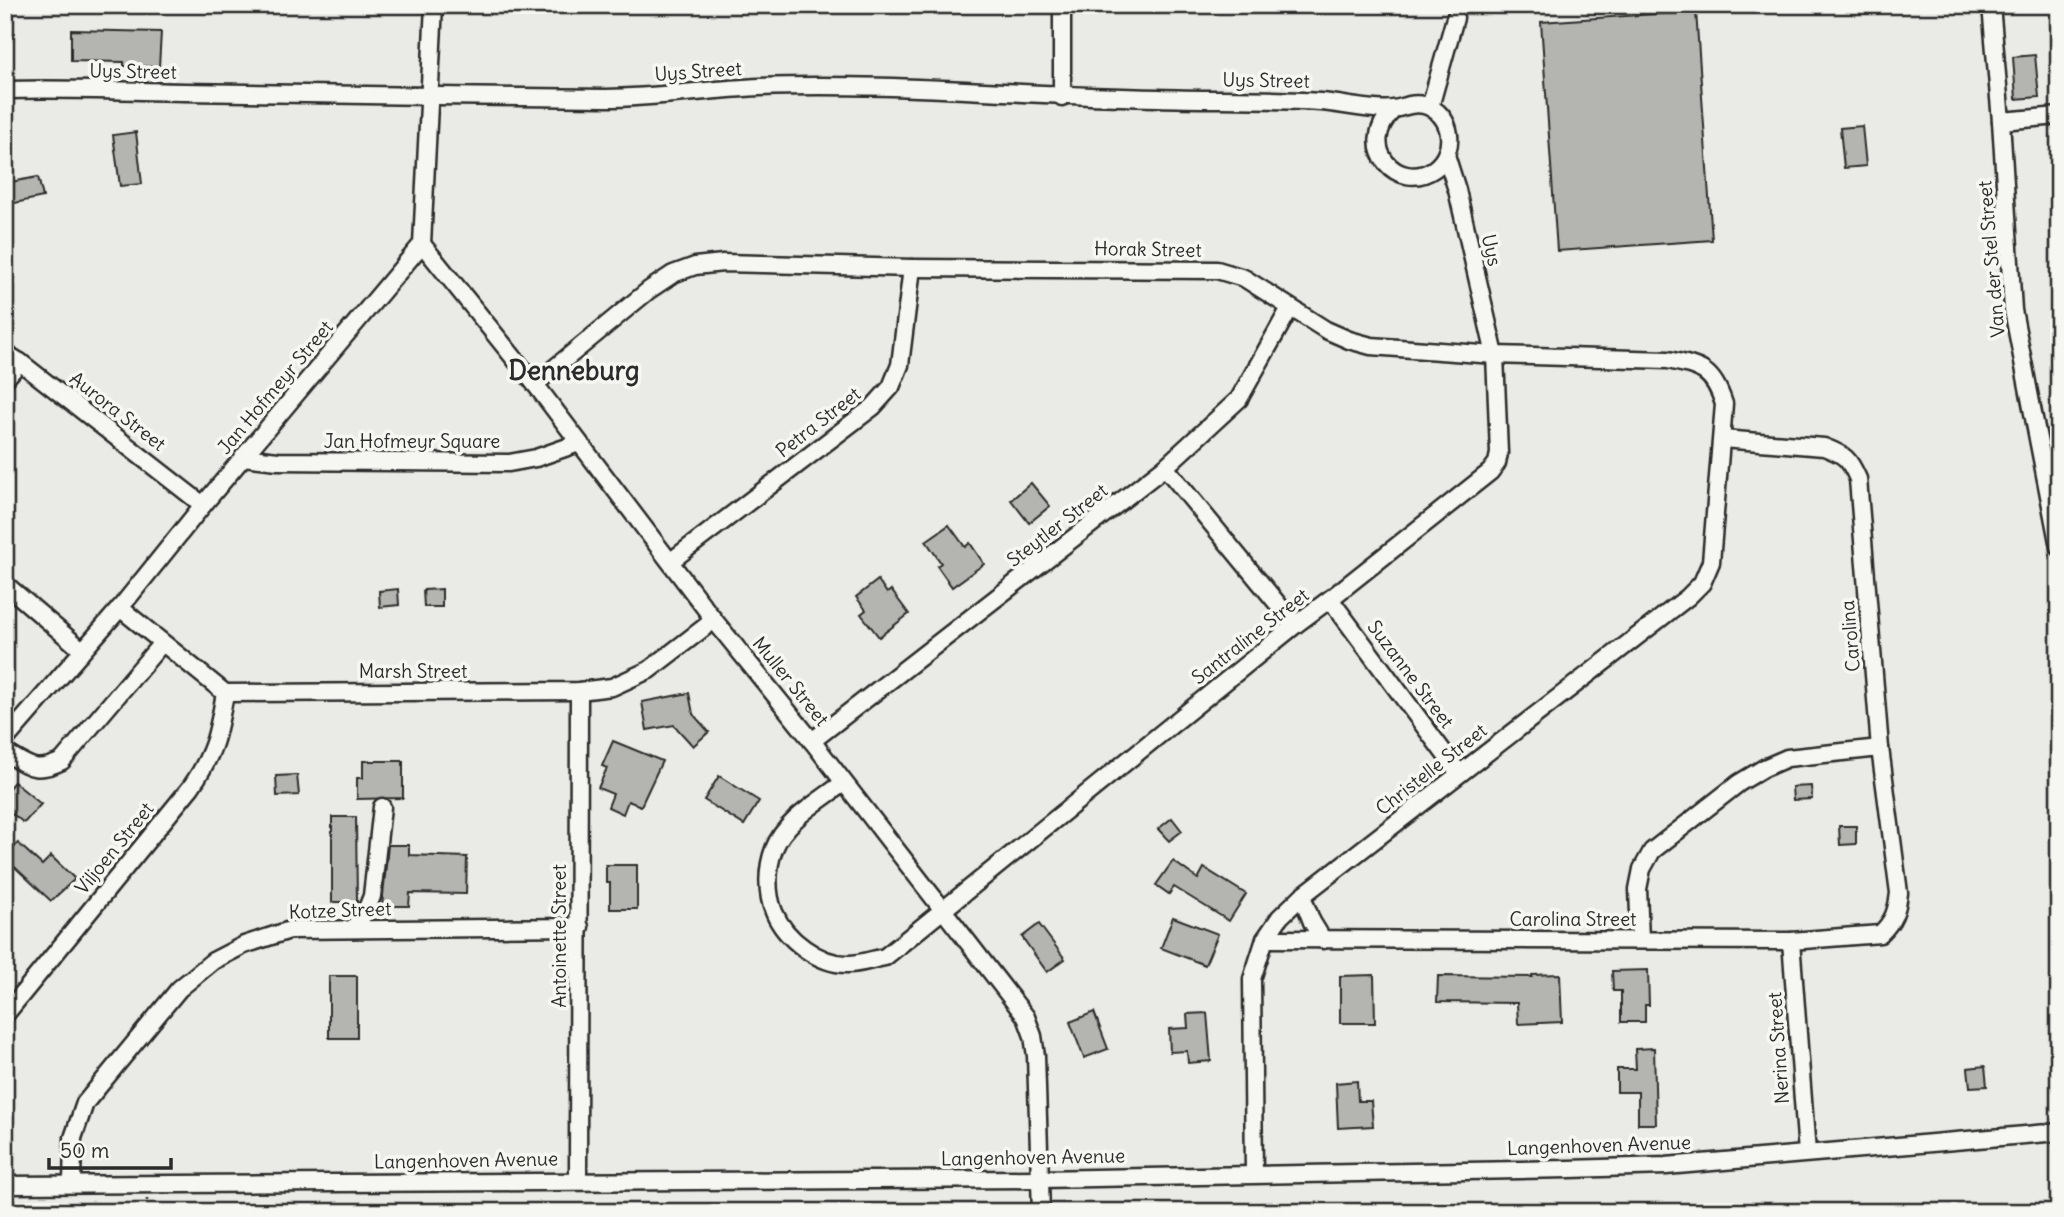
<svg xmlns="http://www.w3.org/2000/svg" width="2064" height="1217" viewBox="0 0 2064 1217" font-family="Delius,sans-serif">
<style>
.building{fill:#b4b4b1;stroke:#2b2b2b;stroke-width:2}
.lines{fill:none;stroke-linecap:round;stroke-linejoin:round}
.minor-casing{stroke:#2b2b2b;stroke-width:21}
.path{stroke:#2b2b2b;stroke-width:2.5;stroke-dasharray:2 5;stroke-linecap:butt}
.minor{stroke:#f6f6f2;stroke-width:16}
.labels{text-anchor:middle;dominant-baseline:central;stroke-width:7;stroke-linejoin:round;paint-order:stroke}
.street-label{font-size:19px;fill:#2b2b2b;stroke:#f6f6f2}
.district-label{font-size:26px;font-weight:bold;fill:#2b2b2b;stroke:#f6f6f2}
</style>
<rect width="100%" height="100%" fill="#eaeae6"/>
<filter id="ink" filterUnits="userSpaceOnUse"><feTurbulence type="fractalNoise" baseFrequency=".0143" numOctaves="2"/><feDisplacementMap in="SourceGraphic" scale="14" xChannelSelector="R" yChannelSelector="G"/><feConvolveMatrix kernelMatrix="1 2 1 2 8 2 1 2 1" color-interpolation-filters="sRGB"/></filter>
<g filter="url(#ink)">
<!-- building -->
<g class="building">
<polygon points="1696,11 1712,240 1557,251 1541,22"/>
<polygon points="71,30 161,32 159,67 124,66 124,62 71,61"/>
<polygon points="2035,55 2039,97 2016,99 2013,57"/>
<polygon points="1862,126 1866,166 1844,168 1840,128"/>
<polygon points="136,132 142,184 120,186 113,135"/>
<polygon points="38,177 43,197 5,205 5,183"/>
<polygon points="1031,483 1050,506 1029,523 1011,500"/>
<polygon points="949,525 965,547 970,543 984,564 952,587 937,566 941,563 926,541"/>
<polygon points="878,580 887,593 891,590 909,614 879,637 861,614 866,610 856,597"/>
<polygon points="398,589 399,605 380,607 379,591"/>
<polygon points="442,589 442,607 424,607 423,590"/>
<polygon points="689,693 693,714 709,732 693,746 674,725 647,730 642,702"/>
<polygon points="613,741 662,761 641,806 628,801 623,814 608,807 613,794 598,788 607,768 602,766"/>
<polygon points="363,761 403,761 403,798 357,799 357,778 363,778"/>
<polygon points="297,775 299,795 277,796 276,776"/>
<polygon points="719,776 759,801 744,825 704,800"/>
<polygon points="14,782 41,804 24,823 5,808 5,792"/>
<polygon points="1811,786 1812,799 1793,800 1792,787"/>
<polygon points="332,817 356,817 357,902 332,902"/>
<polygon points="1172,818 1182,831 1169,841 1158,829"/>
<polygon points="1839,826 1856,826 1856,844 1840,845"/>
<polygon points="18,843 42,865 51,856 75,879 51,901 5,858"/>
<polygon points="388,845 409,845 409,855 467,857 466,894 410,893 409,906 382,906"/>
<polygon points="1173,861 1198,879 1204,868 1246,894 1229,921 1174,887 1169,894 1156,885"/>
<polygon points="606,865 637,865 637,909 610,909 610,883 606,883"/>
<polygon points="1173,917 1218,934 1205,965 1161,948"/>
<polygon points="1039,924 1065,959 1047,972 1022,937"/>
<polygon points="1648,970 1649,1005 1645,1005 1645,1022 1621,1022 1621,991 1613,991 1612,971"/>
<polygon points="1560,974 1562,1022 1518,1024 1517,1003 1437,1002 1438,976 1532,977 1532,975"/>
<polygon points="1374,975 1375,1023 1340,1023 1340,976"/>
<rect x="329" y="976" width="28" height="62"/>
<polygon points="1094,1012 1108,1049 1084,1058 1070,1022"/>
<polygon points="1207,1013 1211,1061 1188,1063 1187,1051 1170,1052 1169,1029 1188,1028 1187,1014"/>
<polygon points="1654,1048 1656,1124 1638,1124 1638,1092 1617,1092 1617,1069 1636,1069 1635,1049"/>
<polygon points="1985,1066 1987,1086 1970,1087 1968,1068"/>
<polygon points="1357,1081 1358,1101 1371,1101 1373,1126 1338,1128 1336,1083"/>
</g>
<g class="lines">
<!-- minor casing -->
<g class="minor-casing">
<g id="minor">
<polyline points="1991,5 2001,121 2013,310 2059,547"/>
<path d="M5,90C65,88 125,91 184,92C325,94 465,97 606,98C657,98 709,89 760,87C892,82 1025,96 1158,98C1211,100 1266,98 1320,102C1339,103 1376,112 1393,109C1405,108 1410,102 1424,105C1453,113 1458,152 1434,169C1399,193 1355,148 1393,110"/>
<polyline points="1062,97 1062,5"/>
<polyline points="1430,107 1455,18"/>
<polyline points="2001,121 2059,116"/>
<polyline points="422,244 535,384 714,620 812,741 1026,1017 1033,1036 1036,1056 1041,1212"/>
<polyline points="5,353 20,362 203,505"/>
<polyline points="5,379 20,362"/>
<path d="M535,384L649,290L673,274L695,266L723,263L912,268L1217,270L1244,278L1326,330L1349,340L1371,346L1495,355L1668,360C1701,367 1713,369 1724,404L1711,562L1702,583L1688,597L1302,896L1280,917L1265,939L1252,979L1254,1174"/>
<polyline points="243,457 278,461 509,463 536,458 579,443"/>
<polyline points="1165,467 1295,625"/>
<polyline points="671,561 873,407 891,387 900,365 912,268"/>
<polyline points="5,584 82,650"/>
<polyline points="1330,599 1459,773"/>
<polyline points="120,608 225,693 579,691 612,687 649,670 714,620"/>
<polyline points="5,740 120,608 203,505 422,244 434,5"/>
<polyline points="812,741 1165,467 1239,399 1290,308"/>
<path d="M5,752C29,766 35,774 62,761L162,643"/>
<path d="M843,783C820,801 785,820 774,849C767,867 766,893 774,912C785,939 819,965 849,964C860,964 874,959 885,957L1295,625L1330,599L1490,472L1497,463L1499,453L1495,355L1457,190L1446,155"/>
<polyline points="1302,896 1312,922 1323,940"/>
<polyline points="353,929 366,911 372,896 382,807"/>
<path d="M1265,939L1791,941L1880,934C1894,921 1897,910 1899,893L1880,748L1858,479C1849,458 1845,455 1824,447L1722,439"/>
<polyline points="1640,940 1638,889 1642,869 1652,851 1739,783 1764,768 1787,758 1880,748"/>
<polyline points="1791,941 1807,1153"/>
<path d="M5,1015L191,787C215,752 218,733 225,693"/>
<polyline points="578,1180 579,691"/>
<polyline points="72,1184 73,1138 85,1103 179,989 213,961 244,945 290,930 580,927"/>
<polyline points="5,1185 1041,1179 1569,1169 1666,1166 2059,1132"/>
</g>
</g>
<!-- path -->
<polyline class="path" points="147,1199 147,1212"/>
<!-- minor -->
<use href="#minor" class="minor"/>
</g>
</g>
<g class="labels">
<!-- street labels -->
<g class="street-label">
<text transform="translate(133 71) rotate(1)">Uys Street</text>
<text transform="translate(698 71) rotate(-4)">Uys Street</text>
<text transform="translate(1266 80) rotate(1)">Uys Street</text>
<text transform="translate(1148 249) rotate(1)">Horak Street</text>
<text transform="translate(1492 250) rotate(77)">Uys</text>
<text transform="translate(1991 259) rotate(-95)">Van der Stel Street</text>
<text transform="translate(275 387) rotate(-50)">Jan Hofmeyr Street</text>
<text transform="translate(118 411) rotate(38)">Aurora Street</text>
<text transform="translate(818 422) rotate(-38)">Petra Street</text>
<text x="412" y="441">Jan Hofmeyr Square</text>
<text transform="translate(1057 525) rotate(-38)">Steytler Street</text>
<text transform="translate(1250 636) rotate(-38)">Santraline Street</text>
<text transform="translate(1850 636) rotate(-95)">Carolina</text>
<text x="413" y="671">Marsh Street</text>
<text transform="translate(1411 674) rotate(53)">Suzanne Street</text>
<text transform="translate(791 681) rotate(51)">Muller Street</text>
<text transform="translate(1431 769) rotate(-38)">Christelle Street</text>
<text transform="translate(114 848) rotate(-51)">Viljoen Street</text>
<text transform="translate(340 910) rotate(-2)">Kotze Street</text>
<text x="1573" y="919">Carolina Street</text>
<text transform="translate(559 936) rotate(-90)">Antoinette Street</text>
<text transform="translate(1778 1048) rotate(-94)">Nerina Street</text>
<text transform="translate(1599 1145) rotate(-2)">Langenhoven Avenue</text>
<text transform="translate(1033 1157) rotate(-1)">Langenhoven Avenue</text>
<text transform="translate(466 1160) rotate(-1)">Langenhoven Avenue</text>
</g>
<!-- district labels -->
<g class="district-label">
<text x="574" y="370">Denneburg</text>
</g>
</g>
<!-- margin -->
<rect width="2064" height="1217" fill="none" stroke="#f6f6f2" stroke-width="28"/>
<rect x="14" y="14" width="2036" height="1189" fill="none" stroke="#2b2b2b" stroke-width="2.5" filter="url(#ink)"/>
<!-- scale -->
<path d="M49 1158v10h122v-10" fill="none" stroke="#2b2b2b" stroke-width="3.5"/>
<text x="60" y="1158" font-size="21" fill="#2b2b2b" stroke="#f6f6f2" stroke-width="5" paint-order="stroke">50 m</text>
</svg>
